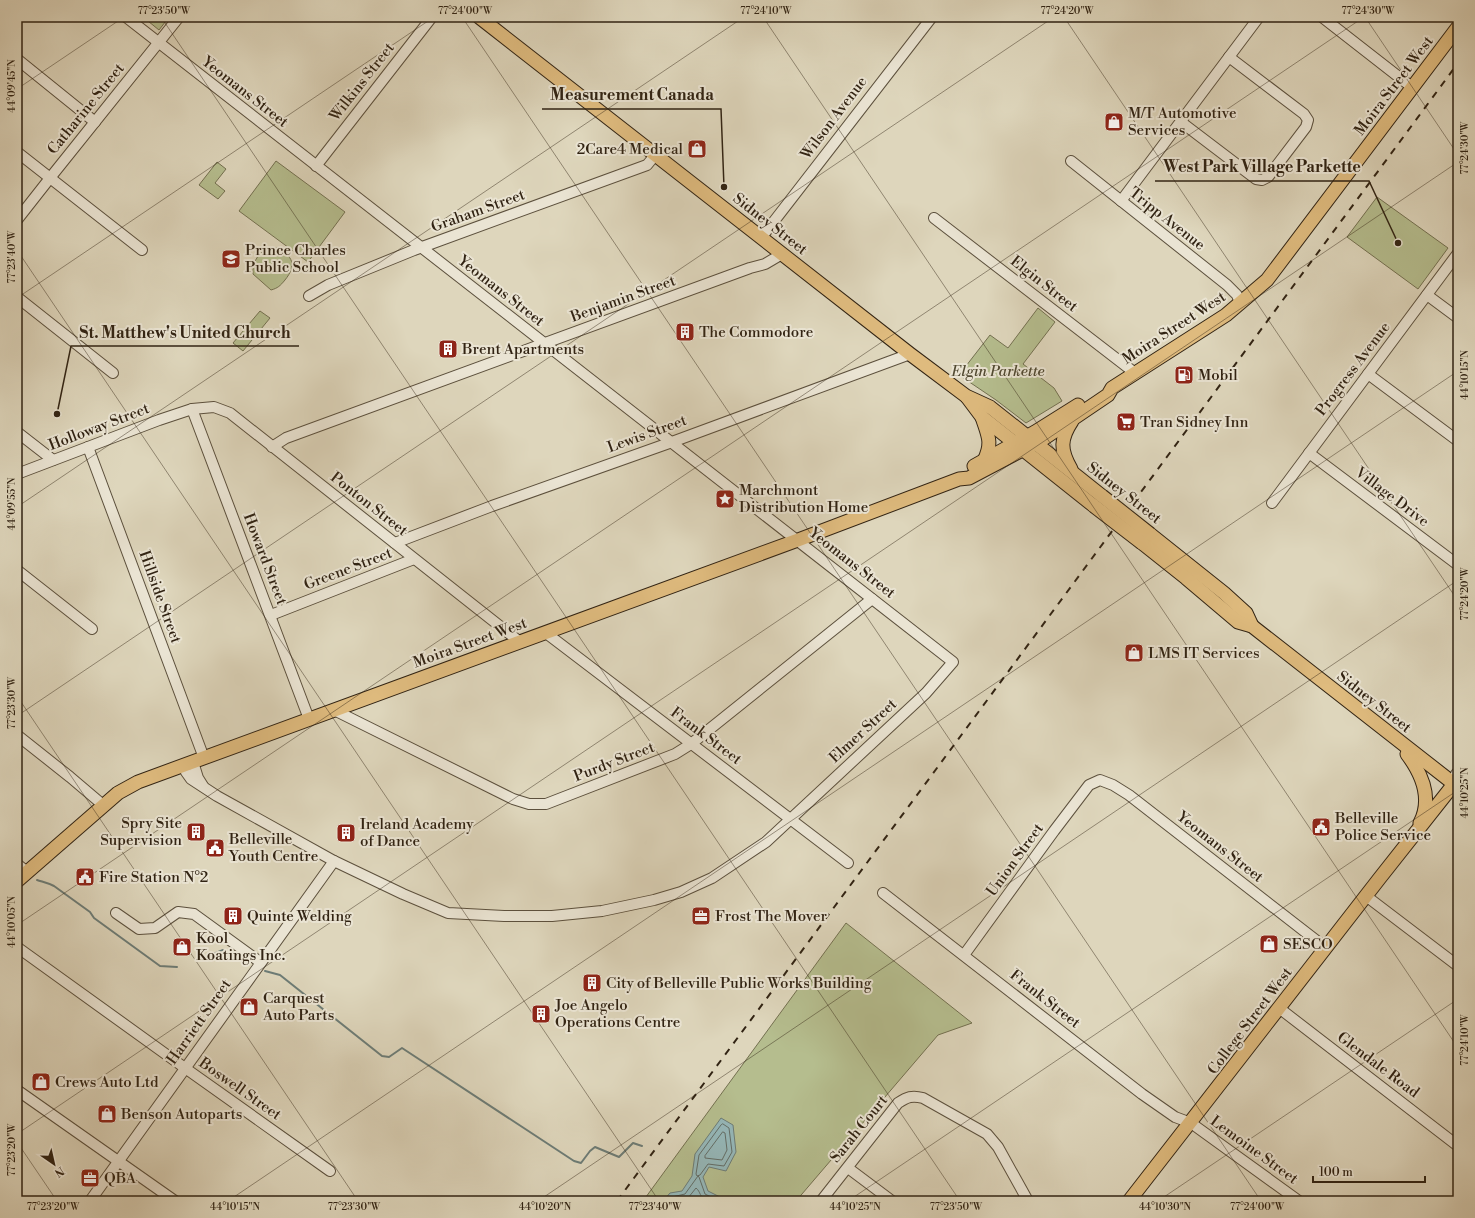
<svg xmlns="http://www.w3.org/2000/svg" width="1475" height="1218" viewBox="0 0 1475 1218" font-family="'Libre Bodoni',serif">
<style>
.green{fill:#b5bd8e;stroke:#737050}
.water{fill:#95b7b8;stroke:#6d7c76}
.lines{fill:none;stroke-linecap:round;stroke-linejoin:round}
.shore{stroke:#636d66;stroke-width:1}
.stream{stroke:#6d7c76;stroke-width:2}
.minor-casing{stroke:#5c503d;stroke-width:12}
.major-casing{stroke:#312313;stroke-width:15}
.minor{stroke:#eae4d3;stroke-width:10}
.major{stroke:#dfbb7e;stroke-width:13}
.rail{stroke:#312313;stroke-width:2;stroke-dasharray:7 7;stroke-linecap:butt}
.major-bridge-casing{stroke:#312313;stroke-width:15;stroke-linecap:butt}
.major-bridge{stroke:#dfbb7e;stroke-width:13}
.ticks{fill:none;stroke:#312313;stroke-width:1;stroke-opacity:0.45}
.labels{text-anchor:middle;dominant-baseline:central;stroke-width:4;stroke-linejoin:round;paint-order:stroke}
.street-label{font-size:15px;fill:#312313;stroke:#eae4d3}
.poi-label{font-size:15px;fill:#312313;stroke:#eae4d3;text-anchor:start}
.park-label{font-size:15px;font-style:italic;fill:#524a32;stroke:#eae4d3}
.leader{fill:none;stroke:#312313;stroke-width:1.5}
.callout-dot{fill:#312313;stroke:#eae4d3;stroke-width:1.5}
.callout-label{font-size:16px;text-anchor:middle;font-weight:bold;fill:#312313;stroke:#eae4d3;stroke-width:4;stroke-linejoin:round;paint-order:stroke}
.neatline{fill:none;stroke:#312313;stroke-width:1.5}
.ticks-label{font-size:10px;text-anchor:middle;fill:#312313}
</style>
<rect width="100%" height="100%" fill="#ded6bc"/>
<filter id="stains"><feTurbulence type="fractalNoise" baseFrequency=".005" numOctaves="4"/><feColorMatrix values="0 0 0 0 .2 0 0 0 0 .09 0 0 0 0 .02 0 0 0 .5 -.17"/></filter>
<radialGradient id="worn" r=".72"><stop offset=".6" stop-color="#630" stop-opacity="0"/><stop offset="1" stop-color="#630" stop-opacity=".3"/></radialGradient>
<!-- green -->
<g class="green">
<polygon points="143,17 169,17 159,30"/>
<polygon points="276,161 345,212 308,262 239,211"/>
<polygon points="217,162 226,169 215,183 225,191 218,199 199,185"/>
<polygon points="1377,197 1448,248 1418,289 1347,237"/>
<path d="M277,248C293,256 297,265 285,280C280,286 278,288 271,290L253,274C252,265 257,253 267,249C270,248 274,248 277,248Z"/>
<polygon points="1038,308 1055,322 1023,364 1054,388 1062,401 1026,423 996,400 959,375 990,335 1008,348"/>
<polygon points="260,311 270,318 243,351 233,343"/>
<polygon points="846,923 972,1023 938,1035 796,1201 643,1201"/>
</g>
<!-- water -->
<polygon class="water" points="721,1118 733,1125 736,1152 726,1171 709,1167 703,1177 708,1191 720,1197 720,1201 693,1201 692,1200 663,1201 670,1193 682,1191 692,1176 695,1154"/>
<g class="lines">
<!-- shore -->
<g class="shore">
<polygon points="723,1124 729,1128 732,1152 724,1166 708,1164 700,1175 697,1176 696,1174 699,1155 721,1125"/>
<polygon points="723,1132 725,1133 727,1150 722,1160 705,1158 705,1156"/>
<polyline points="669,1201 672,1197 685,1194 698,1176 699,1177 705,1194 715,1199 716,1201"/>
<path d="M678,1201L688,1198L696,1188C701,1192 699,1197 707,1201"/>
</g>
<!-- stream -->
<g class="stream">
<path d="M37,880C43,882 48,883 54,886L90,912L94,918L160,966L177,967"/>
<polyline points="201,959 223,950 231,956 245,961"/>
<polyline points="265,971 280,975 382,1056 389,1057 402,1048 574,1161 581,1163 590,1151 595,1147 619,1157 633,1143 642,1146"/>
</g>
<!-- minor casing -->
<g class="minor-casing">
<g id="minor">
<polyline points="126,17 953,662 926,693 766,842 712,878 681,892 654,900 602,911 552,916 504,916 448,913 403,894 334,861 217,796 191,779 186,772 183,765"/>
<polyline points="1322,17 1413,88"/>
<polyline points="17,59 95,122"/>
<polyline points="1181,122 1256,179 1262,180 1268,177 1306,127 1308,120 1304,114 1229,57"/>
<polyline points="17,152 142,250"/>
<polyline points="1071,161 1227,285 1237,295 1240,303"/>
<polyline points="316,166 432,17"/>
<polyline points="1121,201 1259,17"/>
<polyline points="934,218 1135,373"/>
<polyline points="17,220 50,178 179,17"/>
<polyline points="761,238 932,17"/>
<polyline points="1427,295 1458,318"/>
<polyline points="309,296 328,285 414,250 647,165 656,154"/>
<polyline points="17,297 113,373"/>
<polyline points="1368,374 1458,441"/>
<polyline points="192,409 309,719"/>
<polyline points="17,432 53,460"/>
<polyline points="88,447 204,758"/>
<polyline points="272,447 286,438 750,268 765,264 782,254"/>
<polyline points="1309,453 1458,565"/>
<polyline points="17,474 159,420 192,409 214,407 230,413 520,642"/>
<polyline points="1272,503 1458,253"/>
<polyline points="395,543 492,506 672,442 910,354"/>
<polyline points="17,570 92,629"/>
<polyline points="271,615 414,559"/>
<polyline points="546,633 848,863"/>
<polyline points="334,710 513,799 529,804 546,804 675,754 691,744 872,599"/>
<polyline points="17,735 70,777 103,805"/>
<polyline points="193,762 198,778 203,786"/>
<polyline points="1454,784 1456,774 1458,772"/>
<polyline points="17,864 27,872"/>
<polyline points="883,893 1142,1094 1175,1117 1191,1123 1299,1201"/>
<polyline points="1366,896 1458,966"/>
<polyline points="116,913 139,929 155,928 178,912 194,914 260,962"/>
<polyline points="17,947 185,1068 330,1171"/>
<polyline points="964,955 1054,831 1089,785 1100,780 1113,785 1129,795 1326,948"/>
<polyline points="1279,1008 1458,1146"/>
<polyline points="17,1090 175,1201"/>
<polyline points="848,1168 892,1201"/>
<polyline points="90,1201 334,861"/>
<path d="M821,1201L898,1103C907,1097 912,1095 923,1098L987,1134L998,1147L1028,1201"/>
</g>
</g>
<!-- major casing -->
<g class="major-casing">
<g id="major">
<polyline points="479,17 910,354 966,396 990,407 1102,496"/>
<polyline points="967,397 982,417 1094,506"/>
<path d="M982,417C988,436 993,442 984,461"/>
<polyline points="974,466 1035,432 1078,405"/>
<path d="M1071,469C1060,450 1060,439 1072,421"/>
<polyline points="1150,534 1224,593 1246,613 1252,626"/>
<polyline points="1142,543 1186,578 1238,622 1252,626 1458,787"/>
<path d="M1407,754C1422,774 1433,798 1420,823"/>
<polyline points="17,881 118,793 138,782 798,540 959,479 969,478 1043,439 1108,395 1112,388 1226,315 1267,280 1458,27"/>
<polyline points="1129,1201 1379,879 1454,784"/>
</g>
</g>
<!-- minor -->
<use href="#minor" class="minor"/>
<!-- major -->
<use href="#major" class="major"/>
<!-- rail -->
<polyline class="rail" points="617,1201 1458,63"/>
<!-- major-bridge casing -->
<g class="major-bridge-casing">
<g id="major-bridge">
<polyline points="1102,496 1150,534"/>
<polyline points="1094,506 1142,543"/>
</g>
</g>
<!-- major-bridge -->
<use href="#major-bridge" class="major-bridge"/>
</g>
<!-- ticks -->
<path class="ticks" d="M161,17L960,1201M462,17L1261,1201M763,17L1458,1048M1064,17L1458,601M1365,17L1458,155M17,89L124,17M17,250L659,1201M17,298L434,17M17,507L744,17M17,696L358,1201M17,716L1054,17M17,925L1364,17M17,1134L1458,162M17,1142L57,1201M228,1201L1458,371M538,1201L1458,580M848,1201L1458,790M1158,1201L1458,999"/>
<!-- icons -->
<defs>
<g id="shop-square" transform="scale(1)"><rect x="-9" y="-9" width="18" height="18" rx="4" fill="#8f2418" stroke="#eae4d3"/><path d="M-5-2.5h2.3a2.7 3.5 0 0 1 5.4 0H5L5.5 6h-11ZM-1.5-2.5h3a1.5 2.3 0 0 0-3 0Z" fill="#fff"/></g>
<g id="school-square" transform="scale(1)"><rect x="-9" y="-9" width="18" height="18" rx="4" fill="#8f2418" stroke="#eae4d3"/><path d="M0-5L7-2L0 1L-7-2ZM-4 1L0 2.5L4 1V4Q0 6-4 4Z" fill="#fff"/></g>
<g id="building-square" transform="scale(1)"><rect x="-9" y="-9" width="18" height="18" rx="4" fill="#8f2418" stroke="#eae4d3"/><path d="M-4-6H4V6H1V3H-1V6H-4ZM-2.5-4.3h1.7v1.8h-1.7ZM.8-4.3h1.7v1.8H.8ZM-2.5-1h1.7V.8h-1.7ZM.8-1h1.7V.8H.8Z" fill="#fff"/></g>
<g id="fuel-square" transform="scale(1)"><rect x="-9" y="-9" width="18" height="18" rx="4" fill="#8f2418" stroke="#eae4d3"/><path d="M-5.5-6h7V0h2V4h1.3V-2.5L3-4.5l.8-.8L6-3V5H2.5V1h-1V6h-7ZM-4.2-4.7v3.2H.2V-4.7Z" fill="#fff"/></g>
<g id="supermarket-square" transform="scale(1)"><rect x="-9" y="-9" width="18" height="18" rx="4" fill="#8f2418" stroke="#eae4d3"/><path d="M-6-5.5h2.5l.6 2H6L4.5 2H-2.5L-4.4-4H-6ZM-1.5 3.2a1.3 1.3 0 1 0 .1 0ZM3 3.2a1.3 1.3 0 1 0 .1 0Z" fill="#fff"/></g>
<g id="sight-square" transform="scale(1)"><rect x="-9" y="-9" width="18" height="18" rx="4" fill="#8f2418" stroke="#eae4d3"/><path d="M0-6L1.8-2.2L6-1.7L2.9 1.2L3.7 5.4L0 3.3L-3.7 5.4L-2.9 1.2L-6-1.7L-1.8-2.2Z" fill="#fff"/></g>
<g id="civic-square" transform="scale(1)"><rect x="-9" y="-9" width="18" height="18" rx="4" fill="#8f2418" stroke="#eae4d3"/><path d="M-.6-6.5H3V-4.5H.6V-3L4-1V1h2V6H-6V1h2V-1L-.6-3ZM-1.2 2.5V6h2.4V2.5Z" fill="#fff"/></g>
<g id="office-square" transform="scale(1)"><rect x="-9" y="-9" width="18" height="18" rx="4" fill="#8f2418" stroke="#eae4d3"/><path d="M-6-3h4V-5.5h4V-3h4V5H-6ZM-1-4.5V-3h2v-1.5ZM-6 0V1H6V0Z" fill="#fff"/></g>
</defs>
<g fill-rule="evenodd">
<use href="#shop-square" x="1114" y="122"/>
<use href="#shop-square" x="697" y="149"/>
<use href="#school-square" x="231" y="259"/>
<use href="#building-square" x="685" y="332"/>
<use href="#building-square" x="448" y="349"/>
<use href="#fuel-square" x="1184" y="375"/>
<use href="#supermarket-square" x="1126" y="422"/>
<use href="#sight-square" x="725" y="499"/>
<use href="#shop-square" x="1134" y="653"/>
<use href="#civic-square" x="1321" y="827"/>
<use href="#building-square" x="196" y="832"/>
<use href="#building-square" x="346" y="833"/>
<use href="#civic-square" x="215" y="848"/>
<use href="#civic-square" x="85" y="877"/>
<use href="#building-square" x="233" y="916"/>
<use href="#office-square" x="701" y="916"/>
<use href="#shop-square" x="1269" y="944"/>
<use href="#shop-square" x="182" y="947"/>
<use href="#building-square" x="592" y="983"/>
<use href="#shop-square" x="249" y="1007"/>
<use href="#building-square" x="541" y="1014"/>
<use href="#shop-square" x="41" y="1082"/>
<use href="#shop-square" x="107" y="1114"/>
<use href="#office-square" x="90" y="1178"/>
</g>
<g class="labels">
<!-- street labels -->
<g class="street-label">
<text transform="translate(362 82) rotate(-52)">Wilkins Street</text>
<text transform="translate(1394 86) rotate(-53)">Moira Street West</text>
<text transform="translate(245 92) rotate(38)">Yeomans Street</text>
<text transform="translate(86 109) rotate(-51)">Catharine Street</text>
<text transform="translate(834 118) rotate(-53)">Wilson Avenue</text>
<text transform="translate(478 211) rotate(-20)">Graham Street</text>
<text transform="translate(1167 219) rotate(38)">Tripp Avenue</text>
<text transform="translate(770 224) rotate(38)">Sidney Street</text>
<text transform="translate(1044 284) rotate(38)">Elgin Street</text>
<text transform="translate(501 291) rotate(38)">Yeomans Street</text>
<text transform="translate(623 299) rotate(-20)">Benjamin Street</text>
<text transform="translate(1174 328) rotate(-33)">Moira Street West</text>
<text transform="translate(1353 369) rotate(-53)">Progress Avenue</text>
<text transform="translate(99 427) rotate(-21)">Holloway Street</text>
<text transform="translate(647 434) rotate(-20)">Lewis Street</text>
<text transform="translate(1124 493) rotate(38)">Sidney Street</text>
<text transform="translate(1392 497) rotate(37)">Village Drive</text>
<text transform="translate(369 504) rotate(38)">Ponton Street</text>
<text transform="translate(265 559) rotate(69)">Howard Street</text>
<text transform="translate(852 563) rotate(38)">Yeomans Street</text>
<text transform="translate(348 569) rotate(-21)">Greene Street</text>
<text transform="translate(160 597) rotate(70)">Hillside Street</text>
<text transform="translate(470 643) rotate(-20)">Moira Street West</text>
<text transform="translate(1374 702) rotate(38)">Sidney Street</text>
<text transform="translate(863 731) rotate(-43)">Elmer Street</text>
<text transform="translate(706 736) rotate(37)">Frank Street</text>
<text transform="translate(614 762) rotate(-21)">Purdy Street</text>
<text transform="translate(1220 847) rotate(38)">Yeomans Street</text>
<text transform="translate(1015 860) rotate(-54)">Union Street</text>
<text transform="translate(1045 999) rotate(38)">Frank Street</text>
<text transform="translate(1250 1021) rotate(-53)">College Street West</text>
<text transform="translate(199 1022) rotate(-55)">Harriett Street</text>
<text transform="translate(1378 1065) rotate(37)">Glendale Road</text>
<text transform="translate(240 1089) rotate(35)">Boswell Street</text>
<text transform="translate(859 1129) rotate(-51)">Sarah Court</text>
<text transform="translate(1254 1150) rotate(36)">Lemoine Street</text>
</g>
<!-- poi labels -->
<g class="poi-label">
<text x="1128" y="113">M/T Automotive<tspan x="1128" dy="17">Services</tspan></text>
<text x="683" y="149" text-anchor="end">2Care4 Medical</text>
<text x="245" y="250">Prince Charles<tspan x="245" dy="17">Public School</tspan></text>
<text x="699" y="332">The Commodore</text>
<text x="462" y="349">Brent Apartments</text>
<text x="1198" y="375">Mobil</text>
<text x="1140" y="422">Tran Sidney Inn</text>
<text x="739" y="490">Marchmont<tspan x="739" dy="17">Distribution Home</tspan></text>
<text x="1148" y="653">LMS IT Services</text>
<text x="1335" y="818">Belleville<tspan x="1335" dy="17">Police Service</tspan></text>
<text x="182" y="823" text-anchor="end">Spry Site<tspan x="182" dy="17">Supervision</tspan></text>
<text x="360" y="824">Ireland Academy<tspan x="360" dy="17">of Dance</tspan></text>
<text x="229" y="839">Belleville<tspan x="229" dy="17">Youth Centre</tspan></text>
<text x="99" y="877">Fire Station N°2</text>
<text x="247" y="916">Quinte Welding</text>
<text x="715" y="916">Frost The Mover</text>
<text x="196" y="938">Kool<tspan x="196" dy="17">Koatings Inc.</tspan></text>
<text x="1283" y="944">SESCO</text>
<text x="606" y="983">City of Belleville Public Works Building</text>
<text x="263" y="998">Carquest<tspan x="263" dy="17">Auto Parts</tspan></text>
<text x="555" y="1005">Joe Angelo<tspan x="555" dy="17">Operations Centre</tspan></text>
<text x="55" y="1082">Crews Auto Ltd</text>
<text x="121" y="1114">Benson Autoparts</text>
<text x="104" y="1178">QBA</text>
</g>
<!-- park labels -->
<g class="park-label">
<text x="998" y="371">Elgin Parkette</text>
</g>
</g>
<!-- callouts -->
<path class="leader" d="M724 187L721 109H542M1398 243L1369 181H1155M57 414L71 346H299"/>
<g class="callout-dot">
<circle cx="724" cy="187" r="4"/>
<circle cx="1398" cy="243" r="4"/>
<circle cx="57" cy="414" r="4"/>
</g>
<g class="callout-label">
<text x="632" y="100">Measurement Canada</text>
<text x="1262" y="172">West Park Village Parkette</text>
<text x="185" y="338">St. Matthew's United Church</text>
</g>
<!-- margin -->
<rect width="1475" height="1218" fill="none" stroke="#ded6bc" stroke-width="44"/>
<!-- north arrow -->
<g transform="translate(54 1164) rotate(146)" stroke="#eae4d3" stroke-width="3" paint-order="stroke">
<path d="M0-3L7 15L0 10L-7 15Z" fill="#312313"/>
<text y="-6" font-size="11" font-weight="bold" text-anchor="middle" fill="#312313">N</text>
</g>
<!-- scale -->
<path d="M1313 1176v6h112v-6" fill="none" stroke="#312313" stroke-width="2"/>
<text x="1319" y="1176" font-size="12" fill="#312313" stroke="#eae4d3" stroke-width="3" paint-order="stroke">100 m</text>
<rect x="22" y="22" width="1431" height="1174" class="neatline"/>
<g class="ticks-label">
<text x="164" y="14">77°23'50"W</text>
<text x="465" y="14">77°24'00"W</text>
<text x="766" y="14">77°24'10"W</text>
<text x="1067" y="14">77°24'20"W</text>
<text x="1368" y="14">77°24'30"W</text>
<text transform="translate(11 86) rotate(-90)" y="4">44°09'45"N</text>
<text transform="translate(1464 148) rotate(-90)" y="4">77°24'30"W</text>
<text transform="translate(11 257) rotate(-90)" y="4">77°23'40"W</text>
<text transform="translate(1464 375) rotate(-90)" y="4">44°10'15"N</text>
<text transform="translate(11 504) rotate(-90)" y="4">44°09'55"N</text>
<text transform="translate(1464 594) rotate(-90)" y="4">77°24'20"W</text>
<text transform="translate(11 703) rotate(-90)" y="4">77°23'30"W</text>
<text transform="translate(1464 793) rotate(-90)" y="4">44°10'25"N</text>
<text transform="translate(11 922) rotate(-90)" y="4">44°10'05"N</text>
<text transform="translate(1464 1040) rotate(-90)" y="4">77°24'10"W</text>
<text transform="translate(11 1150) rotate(-90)" y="4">77°23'20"W</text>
<text x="53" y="1210">77°23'20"W</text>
<text x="235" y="1210">44°10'15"N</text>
<text x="354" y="1210">77°23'30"W</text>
<text x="545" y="1210">44°10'20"N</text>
<text x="655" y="1210">77°23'40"W</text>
<text x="855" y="1210">44°10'25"N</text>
<text x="956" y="1210">77°23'50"W</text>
<text x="1165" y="1210">44°10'30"N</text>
<text x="1257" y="1210">77°24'00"W</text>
</g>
<rect width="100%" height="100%" filter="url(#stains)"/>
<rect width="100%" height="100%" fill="url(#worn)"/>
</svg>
